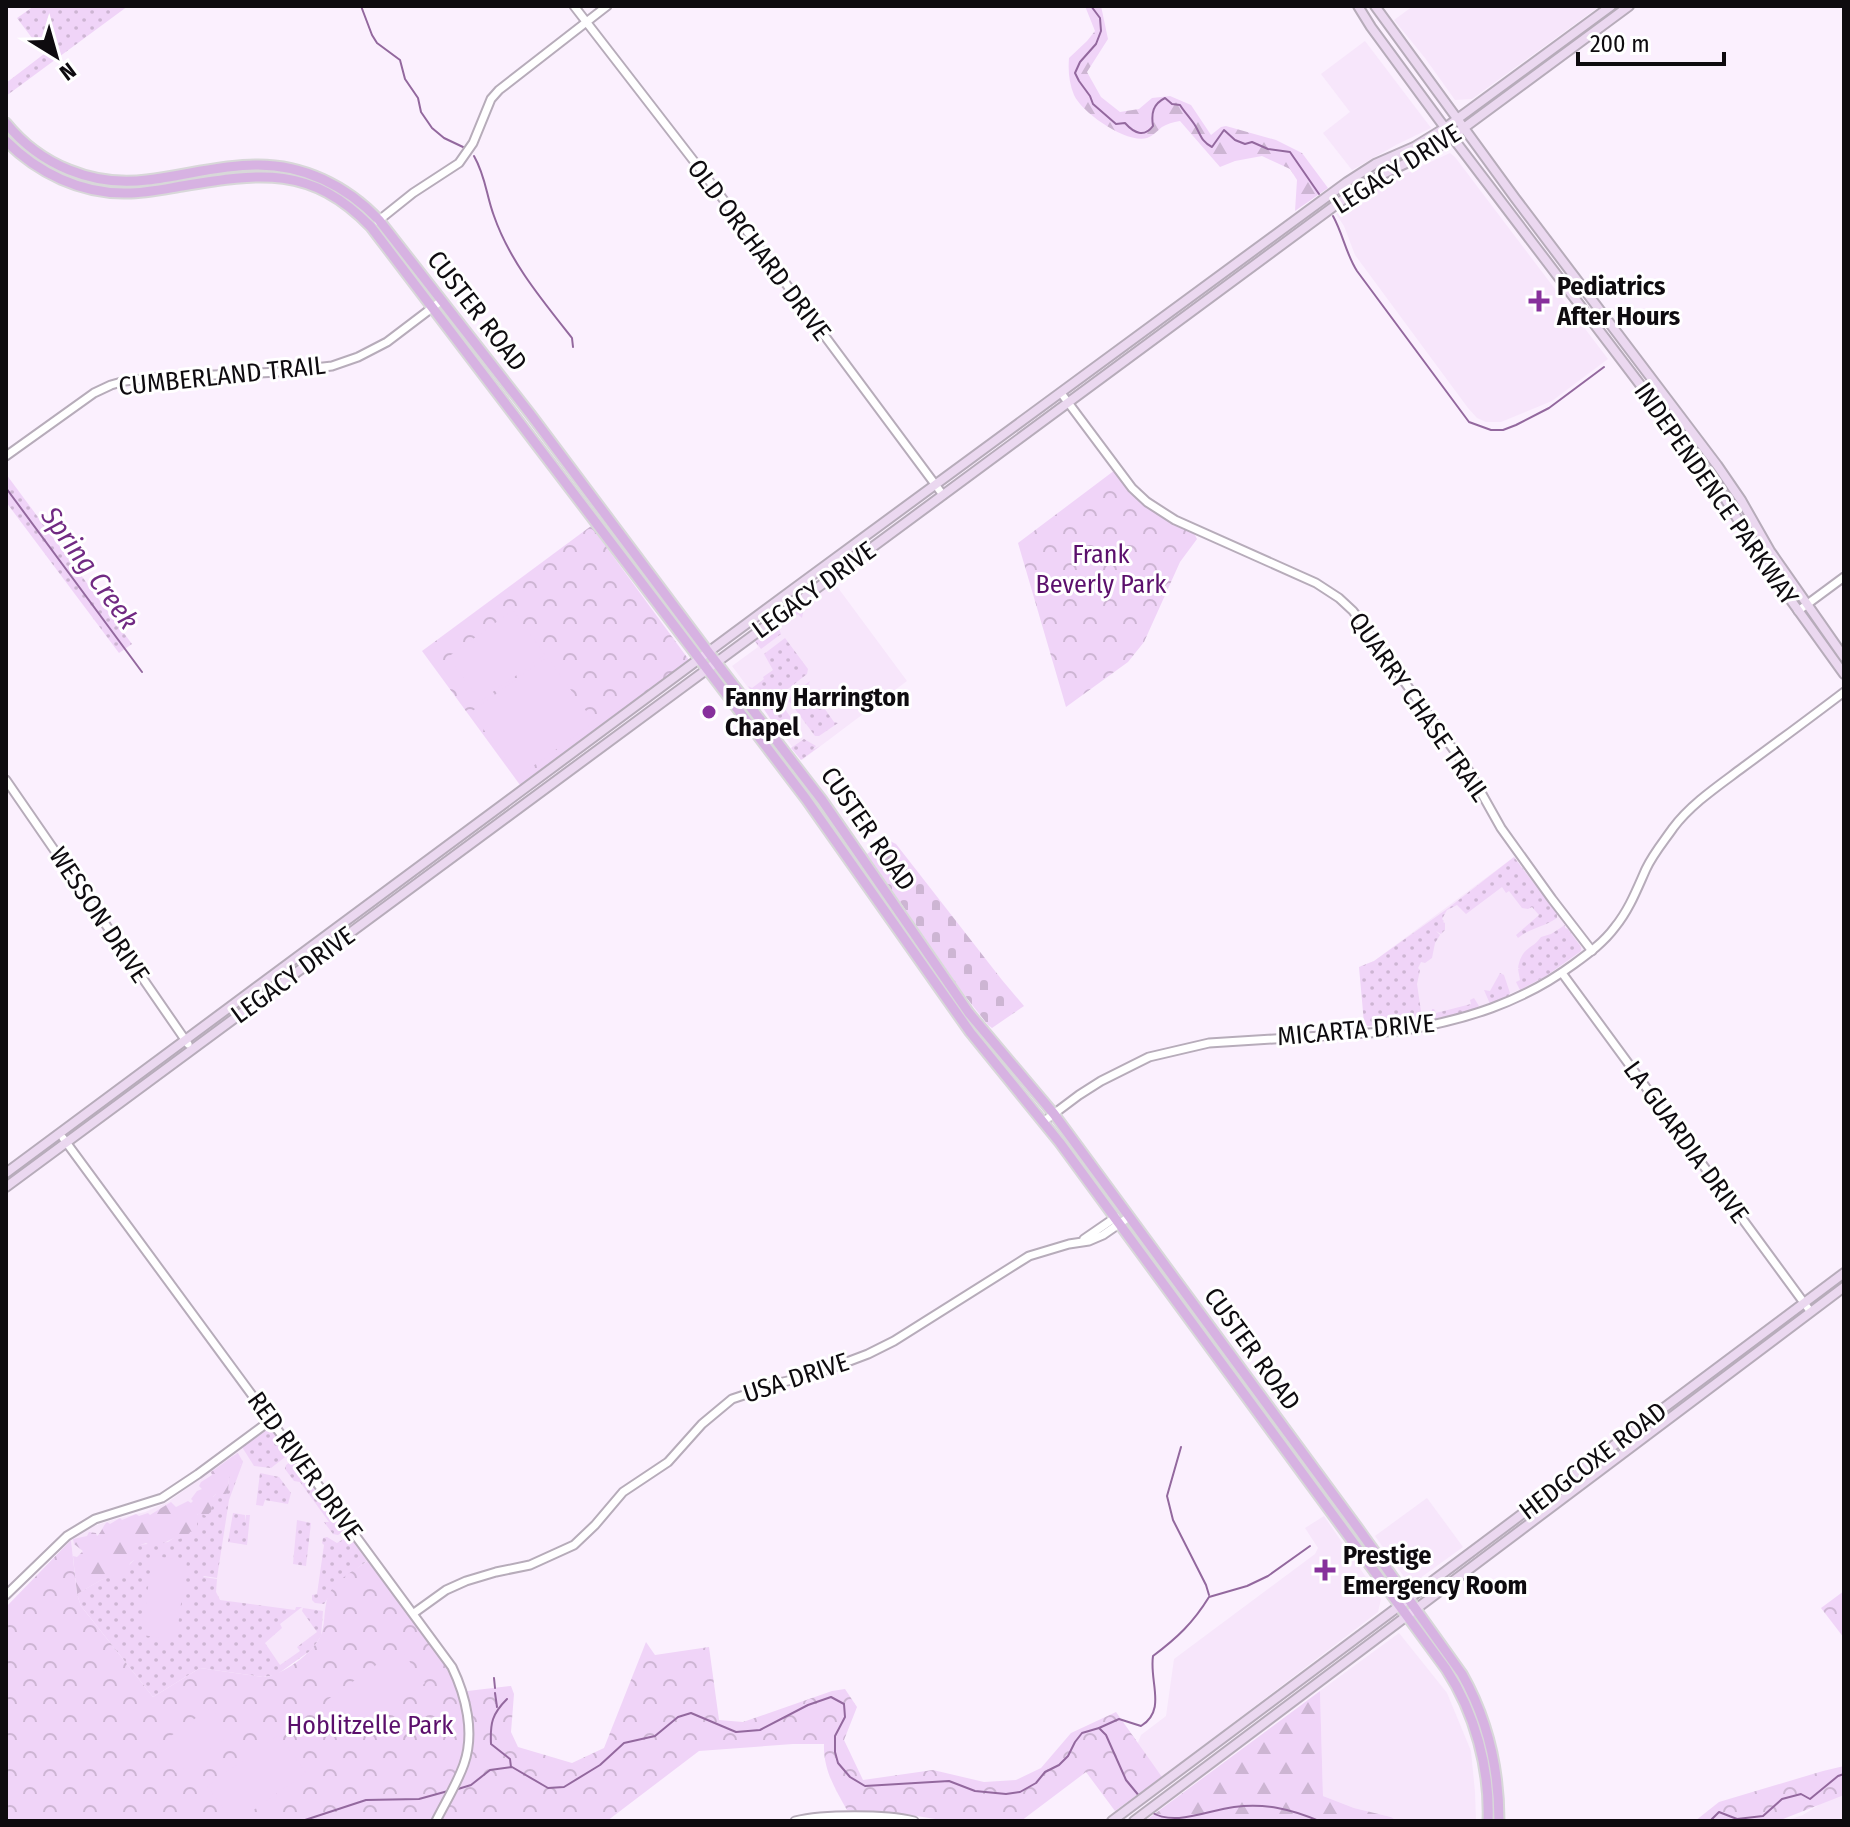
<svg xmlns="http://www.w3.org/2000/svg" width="1850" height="1827" viewBox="0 0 1850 1827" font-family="'Fira Sans Condensed',sans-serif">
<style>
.built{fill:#f7e6fb}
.grass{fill:url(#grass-dots)}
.forest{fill:url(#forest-firs)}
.cemetery{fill:url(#cemetery-stones)}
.park{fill:url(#park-crowns)}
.pitch{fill:#f0d4f8}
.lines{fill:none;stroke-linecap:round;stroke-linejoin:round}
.stream{stroke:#93689e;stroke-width:2}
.tertiary-casing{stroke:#b7acba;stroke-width:11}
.secondary-casing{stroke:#b7acba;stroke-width:12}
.primary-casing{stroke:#d8d8d9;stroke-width:13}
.tertiary{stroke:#fff;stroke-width:7}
.secondary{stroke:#ebd8f0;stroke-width:8}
.primary{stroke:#d7b2e2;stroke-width:9}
.poi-dot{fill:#87309c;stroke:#fff;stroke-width:3}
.labels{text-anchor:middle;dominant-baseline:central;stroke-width:6;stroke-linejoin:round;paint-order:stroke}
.street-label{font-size:26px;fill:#0e0b0f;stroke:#fff}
.poi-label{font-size:26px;font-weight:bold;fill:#0e0b0f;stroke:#fff;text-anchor:start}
.park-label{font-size:26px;fill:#5b0f6c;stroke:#fff}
.water-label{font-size:28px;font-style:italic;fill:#712a83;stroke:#fff}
</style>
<defs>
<pattern id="grass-dots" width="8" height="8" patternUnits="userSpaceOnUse" patternTransform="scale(2)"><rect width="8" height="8" fill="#f0d4f8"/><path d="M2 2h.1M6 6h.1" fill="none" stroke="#cdb5d3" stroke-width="1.8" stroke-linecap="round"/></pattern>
<pattern id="forest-firs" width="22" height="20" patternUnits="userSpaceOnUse" patternTransform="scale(2)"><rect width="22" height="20" fill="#f0d4f8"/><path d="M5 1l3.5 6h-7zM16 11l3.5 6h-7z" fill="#cdb5d3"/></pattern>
<pattern id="cemetery-stones" width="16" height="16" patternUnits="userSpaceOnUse" patternTransform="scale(2)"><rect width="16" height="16" fill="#f0d4f8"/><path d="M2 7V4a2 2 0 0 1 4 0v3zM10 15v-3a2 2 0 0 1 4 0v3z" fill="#cdb5d3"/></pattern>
<pattern id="park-crowns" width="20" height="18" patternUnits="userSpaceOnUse" patternTransform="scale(2)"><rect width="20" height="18" fill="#f0d4f8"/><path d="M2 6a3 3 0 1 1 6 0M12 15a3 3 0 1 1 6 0" fill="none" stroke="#cdb5d3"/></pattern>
</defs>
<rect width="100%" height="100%" fill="#fbf0fe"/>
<!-- built -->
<g class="built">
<polygon points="1413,6 1600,6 1472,99 1455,100 1425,58 1394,20"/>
<polygon points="1365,41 1431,128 1396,145 1352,170 1323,133 1350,112 1321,74"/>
<polygon points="1450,153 1455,157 1608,359 1552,401 1501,422 1486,422 1477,418 1468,408 1355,255 1344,226 1336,214 1368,191"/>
<polygon points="833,581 907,681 802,760 732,666 758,647 754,640"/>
<polygon points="1514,857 1584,950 1552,973 1528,986 1475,1009 1420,1021 1366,1024 1361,966 1374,961"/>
<polygon points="269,1428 368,1561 339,1582 329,1595 321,1636 281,1672 81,1606 77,1594 71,1540 91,1527 112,1520 145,1512 168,1502"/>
<polygon points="1427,1498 1463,1547 1416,1581 1407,1581 1375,1536"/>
<polygon points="1324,1516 1381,1599 1378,1612 1162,1777 1137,1745 1141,1735 1166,1716 1174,1659 1315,1554 1318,1548 1305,1528"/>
<polygon points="1399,1633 1447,1693 1471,1751 1475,1792 1476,1821 1397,1821 1391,1817 1354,1808 1323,1796 1320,1691"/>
<polygon points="1844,1794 1844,1821 1784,1821 1803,1815 1828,1799"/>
</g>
<!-- grass -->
<g class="grass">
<polygon points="34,6 128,6 6,96 6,83 44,54 17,18"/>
<polygon points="6,474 132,644 119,653 6,502"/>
<polygon points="798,608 803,613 802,618 798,614 779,629 781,634 761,649 754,640"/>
<polygon points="785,638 808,669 807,674 779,696 780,702 796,725 792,732 782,736 748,686 752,688 764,679 763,677 773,670 764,654"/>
<polygon points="810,681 806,690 819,707 822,705 834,722 838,723 819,736 815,736 789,701 791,696"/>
<polygon points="804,739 816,746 812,750 820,746 801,760 791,748"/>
<path d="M1514,857L1557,914V918C1544,927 1530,928 1518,938L1516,935L1539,915L1532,907L1528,909L1522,908L1509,891L1506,893L1502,887L1466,914L1457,905L1447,910L1442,919L1444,921L1443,922L1445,923V930L1441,934L1436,931L1440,935L1435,943L1432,958L1425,963L1421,962L1418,968L1420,970L1417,984L1422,1018L1419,1022L1367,1026L1364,1023L1359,967L1374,961L1447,909Z"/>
<path d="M1565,925V928L1568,929L1581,947V951L1546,976L1520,990L1516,982L1520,980L1518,969L1520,968H1518C1522,946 1532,950 1541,937L1551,934Z"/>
<polygon points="1500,973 1504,975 1510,993 1508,996 1490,1004 1484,990 1490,991"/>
<polygon points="1474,998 1479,1006 1475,1009 1436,1019 1431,1018 1432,1009 1434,1009 1436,1013 1471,1004 1470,1000"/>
<polygon points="270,1428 289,1454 271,1468 254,1466 242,1447"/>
<polygon points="238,1453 243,1462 229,1500 217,1578 204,1576 203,1577 217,1579 216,1592 220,1600 295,1610 296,1607 302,1607 280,1624 282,1628 265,1643 280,1665 300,1651 297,1647 317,1632 302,1611 303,1608 323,1611 321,1636 316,1644 310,1651 276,1675 263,1677 200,1668 153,1697 81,1606 77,1594 101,1580 122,1572 134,1560 134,1550 138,1545 168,1542 175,1537 183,1537 189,1532 194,1530 197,1515 212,1503 213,1497 216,1494 228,1493 229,1477 241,1464 233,1456"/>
<polygon points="293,1460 345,1530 338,1535 333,1534 324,1522 329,1522 300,1482 294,1481 285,1469 286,1465"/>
<polygon points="260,1473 279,1477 291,1493 288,1504 265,1500 263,1506 256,1505"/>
<polygon points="233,1513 245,1515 245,1522 246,1515 250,1515 247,1545 228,1542"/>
<polygon points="297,1520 311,1523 306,1566 293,1564"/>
<polygon points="349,1536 367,1561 339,1582 324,1604 315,1603 312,1600 312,1595 317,1594 324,1545 322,1543 323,1538 327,1537 337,1543"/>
</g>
<!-- forest -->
<g class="forest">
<path d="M1085,6H1101L1108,39L1087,72L1101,97L1120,112L1139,109L1152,98L1170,96L1191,105L1211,135L1221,127L1226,126L1276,140L1302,153L1328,188L1295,211L1297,180L1290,169L1262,156L1235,161L1220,167L1180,121C1173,122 1167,124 1162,127C1157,131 1153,136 1147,138C1127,144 1082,113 1074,95C1069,83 1068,71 1069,58L1087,41L1095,31Z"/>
<path d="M233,1456L241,1463L238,1473L229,1477L228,1493L220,1496L216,1494L213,1497L214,1503L212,1504L211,1512L206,1516L200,1513L197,1515V1531L189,1532L188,1536L176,1540L174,1538C166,1542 154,1549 146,1543C135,1546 134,1550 134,1560L130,1563L128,1571L101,1580L77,1594L73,1556L77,1557L83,1551L74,1544L73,1539L87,1536L89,1532L96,1533L97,1536C102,1532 102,1527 107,1522L110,1524L120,1518L122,1520L136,1514L139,1516L148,1513L150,1515L171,1502L176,1507L188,1501L191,1503L193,1501L191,1499L197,1491L202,1489L199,1486L201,1482L212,1475L211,1472Z"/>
<polygon points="1320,1691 1323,1796 1354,1808 1391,1817 1397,1821 1145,1821"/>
</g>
<!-- cemetery -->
<polygon class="cemetery" points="888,840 896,844 1002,980 1024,1006 992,1028 988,1025 962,992 867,854"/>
<!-- park -->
<g class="park">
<path d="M1115,470C1140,504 1156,516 1194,533L1197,539L1180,562L1144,642L1128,662L1066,707L1018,543Z"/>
<polygon points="591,526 689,660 520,785 422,651"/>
<path d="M71,1540L77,1594L81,1606L153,1697L200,1668L263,1677C280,1677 315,1652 321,1635C326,1621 323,1605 330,1592C338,1578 355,1570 368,1561L444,1661L459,1692L511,1686L514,1694L511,1732L518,1747L572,1763L604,1748L646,1642L655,1655L709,1647L719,1720L743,1722L832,1691L845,1689L857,1707L844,1740L863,1780L933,1770L984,1782L1016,1780L1041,1768L1071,1733L1116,1712L1162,1777L1115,1811L1086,1772L1021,1821H948L904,1814L847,1810C835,1789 823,1769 824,1744H793L699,1751L607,1821H6V1607Z"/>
<polygon points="1844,1591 1844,1638 1821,1608"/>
<polygon points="1844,1766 1844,1795 1778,1821 1695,1821 1719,1802 1823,1771"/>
</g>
<!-- pitch -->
<g class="pitch">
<polygon points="513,610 545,655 480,701 448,657"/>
<polygon points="547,657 594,722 518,777 471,712"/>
<polygon points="152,1556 187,1560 176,1640 142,1635"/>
<polygon points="400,1648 425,1683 352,1735 327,1700"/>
<polygon points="211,1707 231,1735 176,1773 157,1746"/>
<polygon points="279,1735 306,1773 238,1821 232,1821 207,1786"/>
</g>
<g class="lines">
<!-- stream -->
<g class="stream">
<polyline points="361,6 372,35 377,43 400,60 405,79 418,98 421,112 432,128 444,138 463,147"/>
<path d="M1091,6L1100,18L1101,31L1096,44L1080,62L1075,73L1079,81L1090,96L1093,104L1116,124L1125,123C1134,133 1144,138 1153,126C1151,113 1153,104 1165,98L1172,104L1180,105C1185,113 1192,120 1196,127C1201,136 1202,142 1212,147L1224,130L1235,140L1245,144L1252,142L1268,149L1290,152L1319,194"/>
<path d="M474,156C486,177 486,195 494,216C510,262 542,300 572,338L573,347"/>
<path d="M1333,216C1343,234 1346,254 1357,271L1469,422L1491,430H1503L1516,425L1549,408L1604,367"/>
<polyline points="6,488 142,672"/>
<polyline points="1181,1447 1167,1496 1173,1520 1206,1585 1209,1595"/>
<polyline points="494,1678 495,1688"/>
<polyline points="495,1693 497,1707"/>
<path d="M507,1699C492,1714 490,1723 491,1744L510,1759L511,1767"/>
<polyline points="1099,1728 1106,1735 1126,1780 1140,1797"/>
<path d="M458,1789L471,1785L490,1770L512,1767L548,1788L564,1787L600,1765L624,1743L655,1736L678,1717L691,1713L736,1732L760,1730L808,1705L831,1697L844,1704L845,1717L835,1736V1752L838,1763L850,1777L865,1786L949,1781L975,1791L1006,1794L1020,1792L1036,1783L1045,1772L1059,1765L1068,1756L1075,1742L1082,1733L1099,1728L1119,1719L1141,1726C1167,1710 1149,1682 1153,1656C1177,1638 1193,1623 1209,1597L1247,1586L1268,1576L1310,1546"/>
<path d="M1151,1812C1175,1827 1208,1810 1234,1807C1265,1803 1291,1809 1319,1821"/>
<polyline points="302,1821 366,1800 419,1799 448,1791"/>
<polyline points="1710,1821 1719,1812 1737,1819 1763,1816 1782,1799 1801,1794 1810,1799 1838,1776 1844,1774"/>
</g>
<!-- tertiary casing -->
<g class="tertiary-casing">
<g id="tertiary">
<polyline points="574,6 717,191 943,495"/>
<polyline points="378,221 413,193 459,163 473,143 491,99 499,90 607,6"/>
<polyline points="1061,393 1132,488 1147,502 1175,520 1316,583 1339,598 1353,611 1469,771 1501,828 1552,899 1592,951"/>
<polyline points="6,456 94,393 111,385 125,381 151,378 279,372 332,366 358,357 387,342 441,301"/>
<polyline points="1798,611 1844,577"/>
<polyline points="6,780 188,1044"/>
<polyline points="1562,973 1810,1311"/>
<path d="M1043,1122L1079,1095L1101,1081L1149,1057L1209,1043L1400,1031C1465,1020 1521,1003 1574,964C1589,953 1604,942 1615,927C1629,910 1637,889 1646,869C1653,854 1664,841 1673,828C1691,804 1718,786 1742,768C1776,743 1810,718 1844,692"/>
<path d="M63,1138L452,1667C466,1696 475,1733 464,1764C457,1784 445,1803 436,1821"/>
<polyline points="1084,1239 1116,1217"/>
<polyline points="6,1595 67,1536 95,1519 162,1498 198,1474 271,1420"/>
<polyline points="414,1613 446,1590 466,1581 496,1572 530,1565 574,1545 595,1525 623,1492 668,1462 702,1424 732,1399 783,1382 810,1376 868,1354 894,1341 1029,1256 1069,1244 1089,1241 1103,1235 1129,1217"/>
<path d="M795,1821C823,1814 886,1814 914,1821"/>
</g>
</g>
<!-- secondary casing -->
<g class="secondary-casing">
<g id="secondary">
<polyline points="1358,6 1371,27 1440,121 1718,487 1765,564 1844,674"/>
<polyline points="1375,6 1515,198 1717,465 1741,500 1770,551 1844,657"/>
<polyline points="6,1173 792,590 1347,182 1375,164 1414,147 1445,128 1611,6"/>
<path d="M6,1187C455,851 911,523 1360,187L1381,175L1434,150L1629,6"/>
<polyline points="1112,1821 1844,1273"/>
<polyline points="1134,1821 1844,1287"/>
</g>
</g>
<!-- primary casing -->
<g class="primary-casing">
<g id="primary">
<path d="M6,123C40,165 93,187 147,180C183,176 219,165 255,165C303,164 347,186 379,220L531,415L709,653L822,800L969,1013L1054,1114L1360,1531L1462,1674C1488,1720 1499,1768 1499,1821"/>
<path d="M6,141C38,173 81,194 127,193C146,193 164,189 182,186C260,173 311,165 371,227L806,799L970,1032L1060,1143L1446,1669C1475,1713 1490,1769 1488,1821"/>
</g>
</g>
<!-- tertiary -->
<use href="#tertiary" class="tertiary"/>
<!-- secondary -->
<use href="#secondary" class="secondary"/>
<!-- primary -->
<use href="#primary" class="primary"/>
</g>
<!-- markers -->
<g class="poi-dot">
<path d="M1535 289h8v8h8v8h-8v8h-8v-8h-8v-8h8z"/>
<circle cx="709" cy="712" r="8"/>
<path d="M1321 1558h8v8h8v8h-8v8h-8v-8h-8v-8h8z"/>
</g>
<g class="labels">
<!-- street labels -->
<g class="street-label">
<text transform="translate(1397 169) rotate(-32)">LEGACY DRIVE</text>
<text transform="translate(759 250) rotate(53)">OLD ORCHARD DRIVE</text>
<text transform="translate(477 311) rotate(52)">CUSTER ROAD</text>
<text transform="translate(222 376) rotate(-6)">CUMBERLAND TRAIL</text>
<text transform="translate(1716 494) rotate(55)">INDEPENDENCE PARKWAY</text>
<text transform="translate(814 590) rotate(-36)">LEGACY DRIVE</text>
<text transform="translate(1419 707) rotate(55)">QUARRY CHASE TRAIL</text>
<text transform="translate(868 829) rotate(55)">CUSTER ROAD</text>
<text transform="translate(99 915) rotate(56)">WESSON DRIVE</text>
<text transform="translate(293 975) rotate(-36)">LEGACY DRIVE</text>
<text transform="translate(1356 1030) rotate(-5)">MICARTA DRIVE</text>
<text transform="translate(1686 1142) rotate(54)">LA GUARDIA DRIVE</text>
<text transform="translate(1252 1349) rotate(54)">CUSTER ROAD</text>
<text transform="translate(796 1378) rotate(-18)">USA DRIVE</text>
<text transform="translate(1593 1461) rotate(-37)">HEDGCOXE ROAD</text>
<text transform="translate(305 1466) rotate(54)">RED RIVER DRIVE</text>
</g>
<!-- poi labels -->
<g class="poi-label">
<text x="1557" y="286">Pediatrics<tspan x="1557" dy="30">After Hours</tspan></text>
<text x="725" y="697">Fanny Harrington<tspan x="725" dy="30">Chapel</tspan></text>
<text x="1343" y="1555">Prestige<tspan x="1343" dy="30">Emergency Room</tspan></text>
</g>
<!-- park labels -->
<g class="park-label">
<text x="1101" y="554">Frank<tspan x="1101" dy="30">Beverly Park</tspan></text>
<text x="370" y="1725">Hoblitzelle Park</text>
</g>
<!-- water labels -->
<g class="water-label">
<text transform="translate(90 568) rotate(54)">Spring Creek</text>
</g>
</g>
<!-- border -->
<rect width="1850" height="1827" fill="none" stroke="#0e0b0f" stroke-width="16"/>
<!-- north arrow -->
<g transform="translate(56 56) rotate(143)" stroke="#ffffff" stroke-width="6" paint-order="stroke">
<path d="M0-6L14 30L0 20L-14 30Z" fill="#0e0b0f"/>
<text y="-12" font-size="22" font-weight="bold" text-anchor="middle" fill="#0e0b0f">N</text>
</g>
<!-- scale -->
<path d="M1578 52v12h146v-12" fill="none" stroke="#0e0b0f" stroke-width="4"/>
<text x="1590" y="52" font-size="24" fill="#0e0b0f" stroke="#ffffff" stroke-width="6" paint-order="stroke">200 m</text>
</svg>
